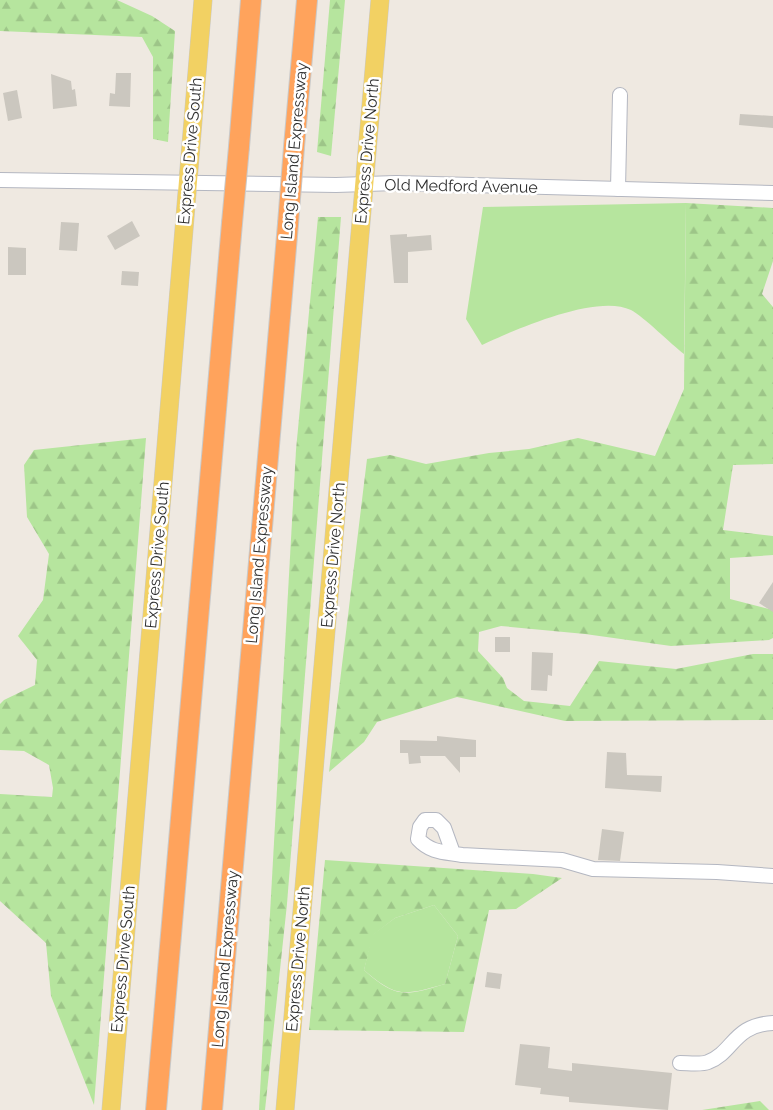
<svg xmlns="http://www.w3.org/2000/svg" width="773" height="1110" viewBox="0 0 773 1110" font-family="Raleway,sans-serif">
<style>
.grass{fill:#b6e59e}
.forest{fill:url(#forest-firs);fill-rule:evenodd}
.building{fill:#cbc7bf}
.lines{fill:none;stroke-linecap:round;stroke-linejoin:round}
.minor-casing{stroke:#b4b7c1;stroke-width:16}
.major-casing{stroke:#c9c9c9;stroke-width:19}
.highway-casing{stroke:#c9c9c9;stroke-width:22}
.minor{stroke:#fff;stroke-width:14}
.major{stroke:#f2d163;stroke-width:18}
.highway{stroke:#ffa35c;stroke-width:20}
.highway-bridge-casing{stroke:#c9c9c9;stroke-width:22;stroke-linecap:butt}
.highway-bridge{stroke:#ffa35c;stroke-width:20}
.labels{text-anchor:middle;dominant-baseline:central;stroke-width:5;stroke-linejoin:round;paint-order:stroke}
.street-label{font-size:16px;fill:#2e2e2e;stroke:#fff}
</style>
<defs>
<pattern id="forest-firs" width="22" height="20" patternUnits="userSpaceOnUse" patternTransform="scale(1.25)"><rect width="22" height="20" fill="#b6e59e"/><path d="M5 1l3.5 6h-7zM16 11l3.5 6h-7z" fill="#9dc588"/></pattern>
</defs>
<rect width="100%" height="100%" fill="#efe9e1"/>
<!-- grass -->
<g class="grass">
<path d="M686,203L684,354C671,344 644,317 631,310C597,293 514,330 482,345L466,319L483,207Z"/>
<path d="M434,905L458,936L445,984C404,995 398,999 364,970L372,935L395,918Z"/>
</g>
<!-- forest -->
<g class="forest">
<polygon points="0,0 117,0 152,16 175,31 168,142 153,139 153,57 142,37 0,31"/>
<polygon points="330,0 345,0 331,156 317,152"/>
<polygon points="686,203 773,208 773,261 762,294 773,307 773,464 733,465 723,530 773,536 773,555 730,558 730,599 773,610 773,638 769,640 671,646 585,634 501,626 479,632 478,651 503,678 507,688 524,701 570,706 599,661 676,669 753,654 773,654 773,720 565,721 457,697 377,722 364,742 329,772 367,459 390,455 426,464 489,453 529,449 578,438 655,456 684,389"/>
<polygon points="318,217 341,217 287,904 265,1110 259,1110 296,450"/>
<polygon points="146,438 94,1105 51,996 46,943 0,901 0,794 52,797 53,788 49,765 24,751 0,750 0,704 4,700 35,685 37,660 18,636 43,600 49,554 27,517 24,465 34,450"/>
<path d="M325,860L533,874L562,878L516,909L489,910L464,1032L309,1030ZM434,905L458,936L445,984C406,996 396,999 364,970L373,935L395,918Z"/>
<polygon points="760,1101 769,1110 702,1110"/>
</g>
<!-- building -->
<g class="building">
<polygon points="116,73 131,73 130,107 109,106 110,93 115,94"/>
<polygon points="51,74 71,81 72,90 75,89 77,106 53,109"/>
<polygon points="17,90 22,118 8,121 3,93"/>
<polygon points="740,114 773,116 773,128 739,125"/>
<polygon points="132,221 140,236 115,250 107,236"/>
<polygon points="61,222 79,223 77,251 59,250"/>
<polygon points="407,234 407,237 431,235 432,250 408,252 408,283 394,283 390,235"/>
<polygon points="8,247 26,248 26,275 8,275"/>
<polygon points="122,271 139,272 138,286 121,285"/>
<polygon points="773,582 773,612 759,603"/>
<rect x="495" y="637" width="15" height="15"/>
<polygon points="532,652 553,653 552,676 548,675 547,691 531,690"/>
<polygon points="437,736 476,740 476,757 460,757 460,773 445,756 420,756 421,763 409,764 408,753 400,753 400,740 437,741"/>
<polygon points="607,752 626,753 627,775 662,776 661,792 605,788"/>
<polygon points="602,829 624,832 620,861 598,860"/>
<polygon points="487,972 502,974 500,989 485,987"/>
<polygon points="520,1044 550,1047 548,1068 572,1071 572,1063 672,1073 668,1110 569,1102 569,1097 540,1094 541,1088 515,1085"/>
</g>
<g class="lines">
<!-- minor casing -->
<g class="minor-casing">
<g id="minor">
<polyline points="0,180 336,185 396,183 773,193"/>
<polyline points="618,189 620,95"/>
<path d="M453,853L444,828L436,820H425L420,827L418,839C431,853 444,852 462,855L562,860L593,869L717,872L773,876"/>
<path d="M680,1063C688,1063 701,1065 708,1062C734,1052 733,1025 773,1023"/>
</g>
</g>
<!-- major casing -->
<g class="major-casing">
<g id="major">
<polyline points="111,1110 203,0"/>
<polyline points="285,1110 380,0"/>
</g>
</g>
<!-- highway casing -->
<g class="highway-casing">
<g id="highway">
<polyline points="239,147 251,0"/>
<polyline points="294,147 307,0"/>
<polyline points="156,1110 232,223"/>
<polyline points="212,1110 288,224"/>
</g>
</g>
<!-- minor -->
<use href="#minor" class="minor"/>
<!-- major -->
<use href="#major" class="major"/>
<!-- highway -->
<use href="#highway" class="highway"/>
<!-- highway-bridge casing -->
<g class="highway-bridge-casing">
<g id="highway-bridge">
<polyline points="232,223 239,147"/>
<polyline points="288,224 294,147"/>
</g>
</g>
<!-- highway-bridge -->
<use href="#highway-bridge" class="highway-bridge"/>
</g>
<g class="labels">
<!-- street labels -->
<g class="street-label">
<text transform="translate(190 151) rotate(-85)">Express Drive South</text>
<text transform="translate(294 151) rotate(-85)">Long Island Expressway</text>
<text transform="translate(367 151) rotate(-85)">Express Drive North</text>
<text transform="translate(461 186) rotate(1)">Old Medford Avenue</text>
<text transform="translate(157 555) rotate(-85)">Express Drive South</text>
<text transform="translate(259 555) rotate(-85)">Long Island Expressway</text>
<text transform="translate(333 555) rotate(-85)">Express Drive North</text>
<text transform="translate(123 959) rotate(-85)">Express Drive South</text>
<text transform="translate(225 959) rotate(-85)">Long Island Expressway</text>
<text transform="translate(298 959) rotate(-85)">Express Drive North</text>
</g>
</g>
</svg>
